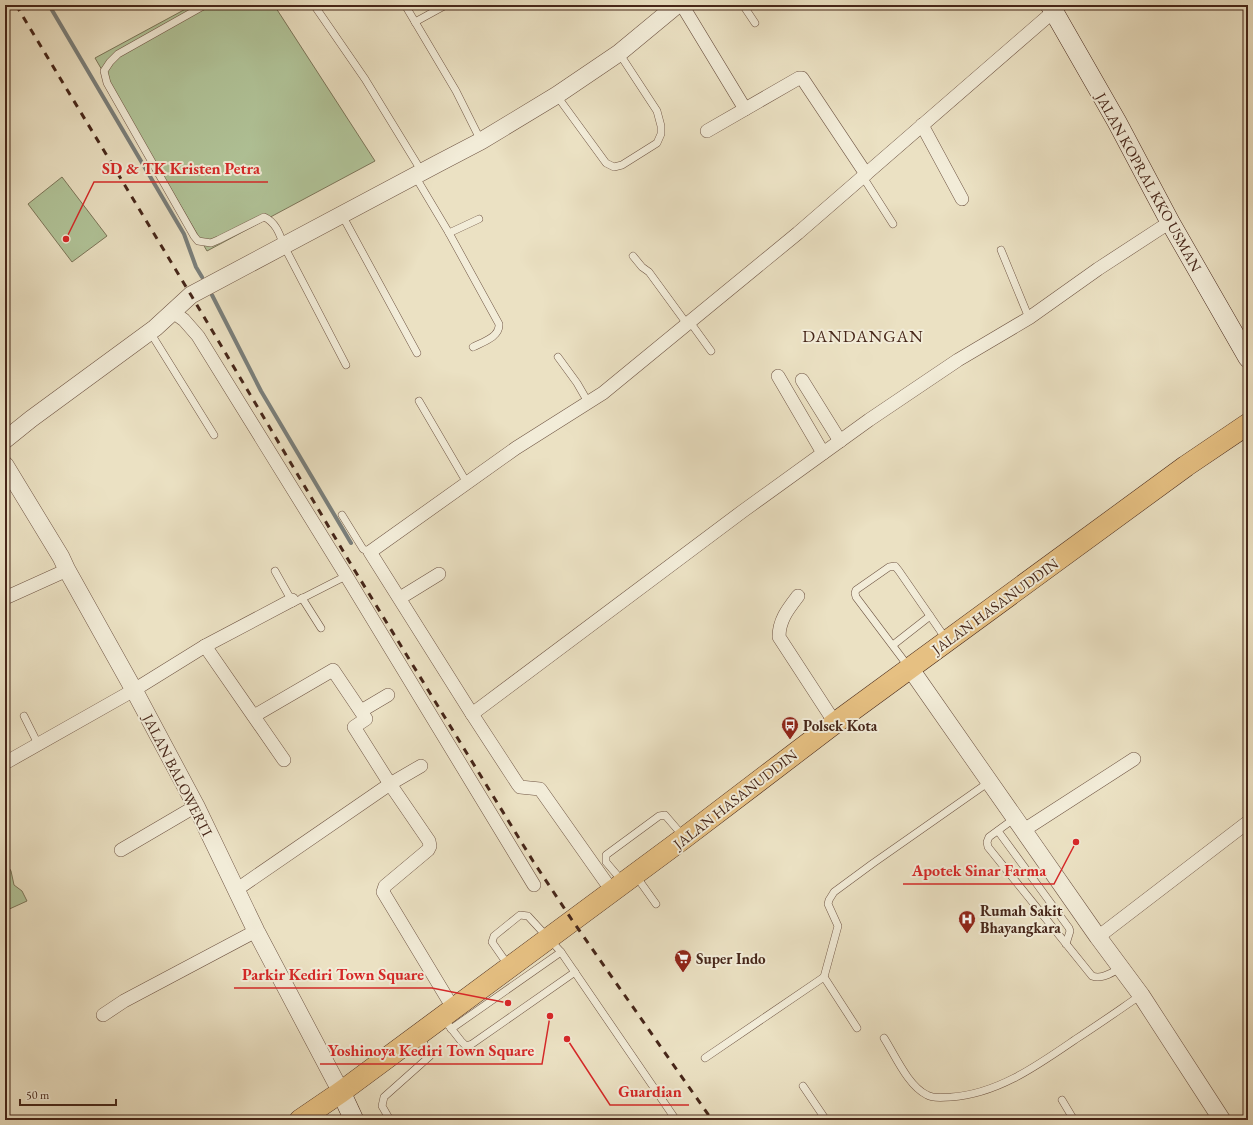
<svg xmlns="http://www.w3.org/2000/svg" width="1253" height="1125" viewBox="0 0 1253 1125" font-family="'EB Garamond',serif">
<style>
.green{fill:#b1c499;stroke:#7c7559}
.lines{fill:none;stroke-linecap:round;stroke-linejoin:round}
.stream{stroke:#7a7f7b;stroke-width:4}
.service-casing{stroke:#6f5544;stroke-width:8}
.minor-casing{stroke:#6f5544;stroke-width:14}
.tertiary-casing{stroke:#6f5544;stroke-width:18}
.secondary-casing{stroke:#462619;stroke-width:20}
.primary-casing{stroke:#462619;stroke-width:22}
.service{stroke:#f2ecd8;stroke-width:7}
.minor{stroke:#f2ecd8;stroke-width:13}
.tertiary{stroke:#f2ecd8;stroke-width:17}
.secondary{stroke:#f2ecd8;stroke-width:19}
.primary{stroke:#e6c082;stroke-width:21}
.rail{stroke:#462619;stroke-width:3;stroke-dasharray:7 7;stroke-linecap:butt}
.labels{text-anchor:middle;dominant-baseline:central;stroke-width:4;stroke-linejoin:round;paint-order:stroke}
.street-label{font-size:15px;fill:#462619;stroke:#f2ecd8}
.poi-label{font-size:15px;font-weight:bold;fill:#462619;stroke:#f2ecd8;text-anchor:start}
.quarter-label{font-size:17px;letter-spacing:1px;fill:#462619;stroke:#f2ecd8}
.leader{fill:none;stroke:#d62828;stroke-width:1.5}
.callout-dot{fill:#d62828;stroke:#f2ecd8;stroke-width:1.5}
.callout-label{font-size:16px;text-anchor:middle;font-weight:bold;fill:#d62828;stroke:#f2ecd8;stroke-width:4;stroke-linejoin:round;paint-order:stroke}
</style>
<rect width="100%" height="100%" fill="#ebe1c3"/>
<filter id="stains"><feTurbulence type="fractalNoise" baseFrequency=".005" numOctaves="4"/><feColorMatrix values="0 0 0 0 .2 0 0 0 0 .09 0 0 0 0 .02 0 0 0 .5 -.17"/></filter>
<radialGradient id="worn" r=".72"><stop offset=".6" stop-color="#630" stop-opacity="0"/><stop offset="1" stop-color="#630" stop-opacity=".3"/></radialGradient>
<!-- green -->
<g class="green">
<polygon points="193,5 274,5 375,161 207,251 95,58"/>
<polygon points="62,177 107,236 72,262 28,204"/>
<polygon points="5,861 11,871 14,885 22,891 27,901 5,911"/>
</g>
<g class="lines">
<!-- stream -->
<g class="stream">
<polyline points="49,5 184,234 196,267 202,277"/>
<polyline points="212,295 261,391 351,543"/>
</g>
<!-- service casing -->
<g class="service-casing">
<g id="service">
<path d="M205,5L118,54L110,62L104,71L107,83L194,236L198,241L211,243L218,240L264,217C276,222 280,235 284,246L346,365"/>
<polyline points="314,5 365,79 422,172"/>
<polyline points="405,5 456,91 481,141"/>
<polyline points="743,5 755,23"/>
<polyline points="415,22 446,5"/>
<polyline points="557,96 606,163 614,167 622,165 657,143 661,134 661,126 657,111 619,53"/>
<polyline points="415,176 449,233 479,219"/>
<polyline points="863,177 893,224"/>
<polyline points="342,215 417,353"/>
<path d="M449,233L499,324C500,337 483,342 473,347"/>
<polyline points="1001,250 1029,318"/>
<polyline points="633,256 642,267 649,272 687,324"/>
<polyline points="690,322 711,351"/>
<polyline points="150,332 214,435"/>
<polyline points="558,357 577,383 588,402"/>
<polyline points="419,401 467,483"/>
<polyline points="342,515 363,549 370,552"/>
<polyline points="275,571 293,603 346,576"/>
<polyline points="302,598 321,628"/>
<polyline points="893,645 930,616"/>
<polyline points="908,666 856,597 855,593 856,590 889,567 895,566 899,571 946,639"/>
<polyline points="24,716 38,744"/>
<path d="M1015,818L989,837L987,842L988,847L1092,976C1102,980 1112,972 1121,968"/>
<polyline points="998,831 1069,928 1070,931 1066,944"/>
<polyline points="636,876 656,904"/>
<polyline points="623,882 606,862 606,855 659,816 665,815 683,836"/>
<polyline points="508,965 492,942 494,936 520,915 528,916 561,952 676,1120"/>
<polyline points="824,977 857,1028"/>
<polyline points="443,1018 461,1041 466,1046 472,1044 575,972"/>
<polyline points="451,1029 561,952"/>
<path d="M884,1038C895,1055 908,1086 927,1095C934,1099 943,1097 951,1097C998,1094 1038,1065 1076,1039C1098,1025 1119,1010 1141,995"/>
<polyline points="705,1058 824,977 838,926 828,904 829,900 834,892 872,864 989,782"/>
<polyline points="803,1086 826,1120"/>
<polyline points="1062,1100 1074,1120"/>
<polyline points="390,1120 382,1106 384,1097 430,1056 420,1036"/>
</g>
</g>
<!-- minor casing -->
<g class="minor-casing">
<g id="minor">
<polyline points="682,5 745,109"/>
<polyline points="1054,11 798,233 603,393 516,448 370,552 472,714 743,511 869,420 958,360 1029,318 1098,269 1170,222"/>
<polyline points="922,125 962,199"/>
<polyline points="707,131 799,78 802,78 866,174"/>
<polyline points="173,312 184,320 198,336 344,572 534,885"/>
<polyline points="778,376 823,453"/>
<polyline points="802,380 840,441"/>
<path d="M798,596C788,609 779,620 779,637L835,723"/>
<polyline points="5,598 67,570"/>
<polyline points="400,598 439,574"/>
<polyline points="205,646 284,760"/>
<polyline points="361,711 388,695"/>
<polyline points="472,714 517,783 520,787 540,789 612,891"/>
<polyline points="254,716 333,670 366,719 354,727 390,784 421,766"/>
<polyline points="5,763 134,690 205,646 292,600"/>
<polyline points="1024,830 1134,759"/>
<polyline points="121,850 196,806"/>
<polyline points="236,890 390,784 429,841 430,846 428,850 385,886 383,892 453,1008"/>
<polyline points="1098,937 1248,822"/>
<polyline points="103,1015 124,1001 256,931"/>
</g>
</g>
<!-- tertiary casing -->
<g class="tertiary-casing">
<g id="tertiary">
<polyline points="5,440 31,419 155,328 191,295 437,164 481,141 557,95 619,53 677,5"/>
<polyline points="5,465 61,557 67,570 134,690 196,806 256,931 341,1092"/>
<polyline points="910,668 1098,937 1141,995 1222,1120"/>
</g>
</g>
<!-- secondary casing -->
<g class="secondary-casing">
<g id="secondary">
<polyline points="1050,5 1117,122 1170,222 1248,358"/>
<polyline points="341,1092 354,1120"/>
</g>
</g>
<!-- primary casing -->
<g class="primary-casing">
<polyline id="primary" points="300,1120 341,1092 684,838 835,723 1186,466 1248,424"/>
</g>
<!-- service -->
<use href="#service" class="service"/>
<!-- minor -->
<use href="#minor" class="minor"/>
<!-- tertiary -->
<use href="#tertiary" class="tertiary"/>
<!-- secondary -->
<use href="#secondary" class="secondary"/>
<!-- primary -->
<use href="#primary" class="primary"/>
<!-- rail -->
<polyline class="rail" points="16,5 191,295 352,566 533,861 572,920 712,1120"/>
</g>
<!-- icons -->
<defs>
<g id="bus-pin" transform="scale(0.9)"><path d="M0 17L-7.5 6A9.5 9.5 0 1 1 7.5 6Z" fill="#8f2418" stroke="#f2ecd8"/><path d="M-5-6H5V4H4V6H2V4H-2V6H-4V4H-5ZM-3.5-4V0h7V-4ZM-3.5 1.2v1.5H-2V1.2ZM2 1.2v1.5H3.5V1.2Z" fill="#fff"/></g>
<g id="hospital-pin" transform="scale(0.9)"><path d="M0 17L-7.5 6A9.5 9.5 0 1 1 7.5 6Z" fill="#8f2418" stroke="#f2ecd8"/><path d="M-5-5h3v3.5h4V-5h3V5h-3V1.5h-4V5h-3Z" fill="#fff"/></g>
<g id="supermarket-pin" transform="scale(0.9)"><path d="M0 17L-7.5 6A9.5 9.5 0 1 1 7.5 6Z" fill="#8f2418" stroke="#f2ecd8"/><path d="M-6-5.5h2.5l.6 2H6L4.5 2H-2.5L-4.4-4H-6ZM-1.5 3.2a1.3 1.3 0 1 0 .1 0ZM3 3.2a1.3 1.3 0 1 0 .1 0Z" fill="#fff"/></g>
</defs>
<g fill-rule="evenodd">
<use href="#bus-pin" x="790" y="725"/>
<use href="#hospital-pin" x="967" y="919"/>
<use href="#supermarket-pin" x="683" y="958"/>
</g>
<g class="labels">
<!-- street labels -->
<g class="street-label">
<text transform="translate(1149 182) rotate(61)">JALAN KOPRAL KKO USMAN</text>
<text transform="translate(995 606) rotate(-36)">JALAN HASANUDDIN</text>
<text transform="translate(178 775) rotate(63)">JALAN BALOWERTI</text>
<text transform="translate(735 799) rotate(-38)">JALAN HASANUDDIN</text>
</g>
<!-- poi labels -->
<g class="poi-label">
<text x="803" y="725">Polsek Kota</text>
<text x="980" y="910">Rumah Sakit<tspan x="980" dy="17">Bhayangkara</tspan></text>
<text x="696" y="958">Super Indo</text>
</g>
<!-- quarter labels -->
<g class="quarter-label">
<text x="863" y="336">DANDANGAN</text>
</g>
</g>
<!-- callouts -->
<path class="leader" d="M66 239L94 182H268M1076 842L1054 884H903M508 1003L432 988H234M550 1016L542 1064H320M567 1039L610 1105H689"/>
<g class="callout-dot">
<circle cx="66" cy="239" r="4"/>
<circle cx="1076" cy="842" r="4"/>
<circle cx="508" cy="1003" r="4"/>
<circle cx="550" cy="1016" r="4"/>
<circle cx="567" cy="1039" r="4"/>
</g>
<g class="callout-label">
<text x="181" y="174">SD &amp; TK Kristen Petra</text>
<text x="979" y="876">Apotek Sinar Farma</text>
<text x="333" y="980">Parkir Kediri Town Square</text>
<text x="431" y="1056">Yoshinoya Kediri Town Square</text>
<text x="650" y="1097">Guardian</text>
</g>
<!-- margin -->
<rect width="1253" height="1125" fill="none" stroke="#ebe1c3" stroke-width="20"/>
<rect x="6" y="6" width="1241" height="1113" fill="none" stroke="#462619" stroke-width="2"/>
<rect x="10" y="10" width="1233" height="1105" fill="none" stroke="#462619"/>
<!-- scale -->
<path d="M20 1099v6h96v-6" fill="none" stroke="#462619" stroke-width="2"/>
<text x="26" y="1099" font-size="12" fill="#462619" stroke="#f2ecd8" stroke-width="3" paint-order="stroke">50 m</text>
<rect width="100%" height="100%" filter="url(#stains)"/>
<rect width="100%" height="100%" fill="url(#worn)"/>
</svg>
